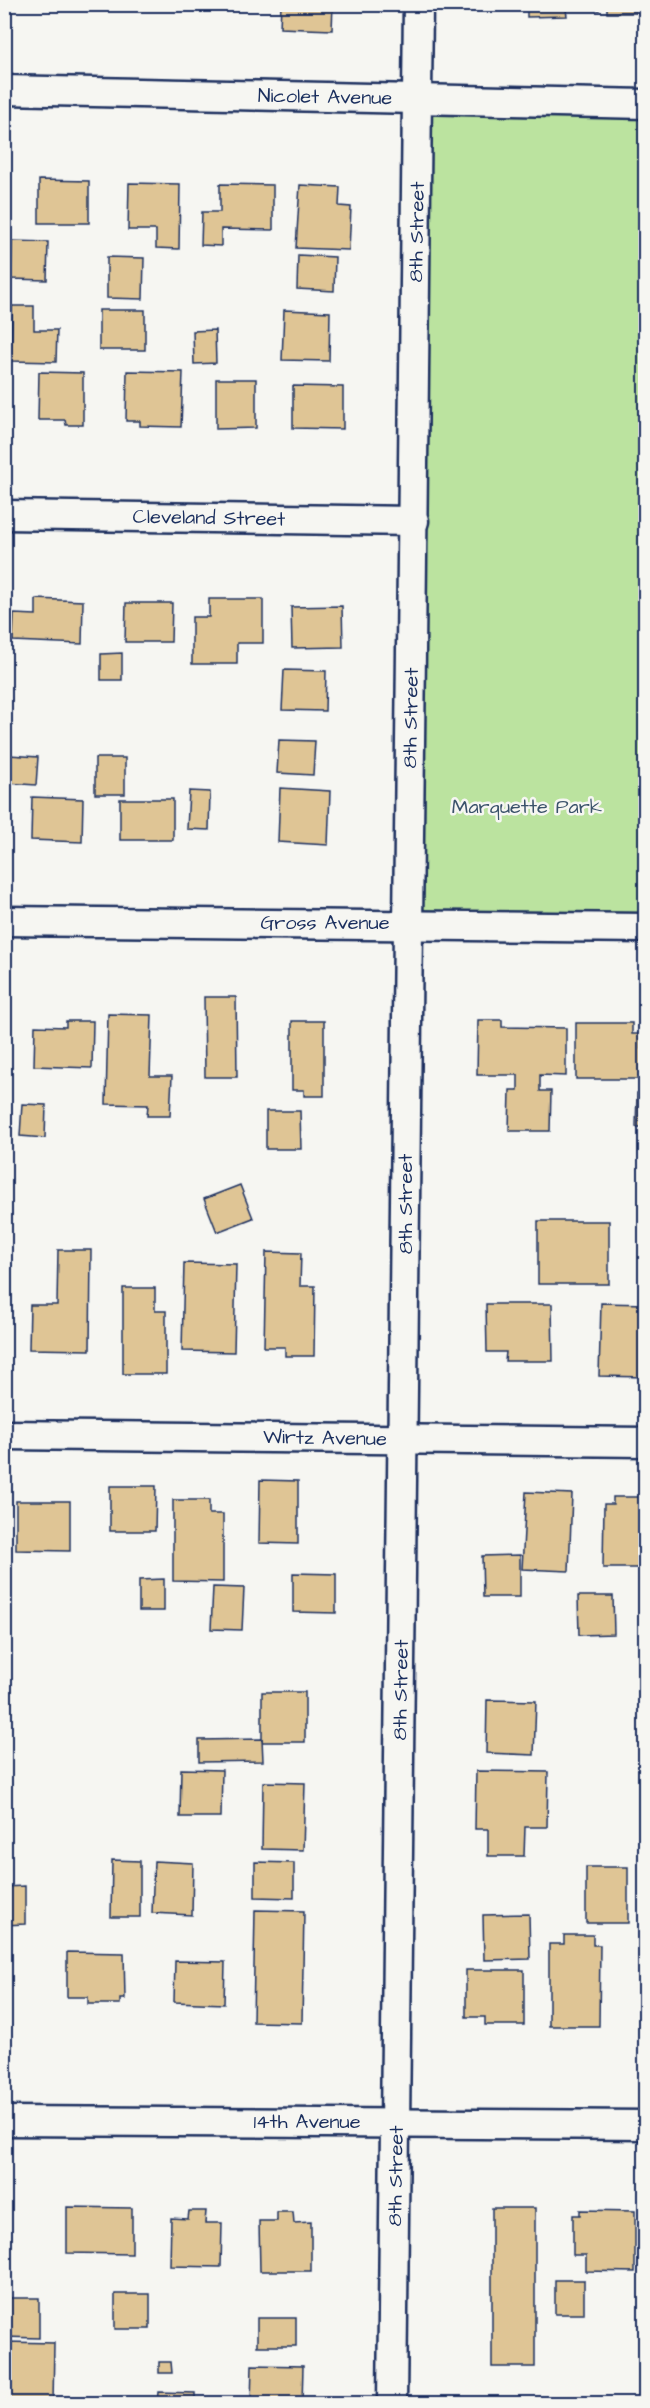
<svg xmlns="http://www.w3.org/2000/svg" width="650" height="2408" viewBox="0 0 650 2408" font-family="'Architects Daughter',sans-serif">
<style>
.green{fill:#bbe39f;stroke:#6b897e;stroke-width:1.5}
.building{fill:#dfc595;stroke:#1b2f5e;stroke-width:1.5}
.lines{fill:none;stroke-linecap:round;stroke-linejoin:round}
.street-casing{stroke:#1b2f5e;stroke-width:33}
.street{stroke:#f6f6f2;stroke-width:28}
.labels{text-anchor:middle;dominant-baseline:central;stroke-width:5;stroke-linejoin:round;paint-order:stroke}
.street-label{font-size:20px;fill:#1b2f5e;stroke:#f6f6f2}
.park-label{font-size:20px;fill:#3b536b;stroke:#f6f6f2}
</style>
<rect width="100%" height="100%" fill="#f6f6f2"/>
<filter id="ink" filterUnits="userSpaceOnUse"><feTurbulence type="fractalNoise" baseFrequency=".0167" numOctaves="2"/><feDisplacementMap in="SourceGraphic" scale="12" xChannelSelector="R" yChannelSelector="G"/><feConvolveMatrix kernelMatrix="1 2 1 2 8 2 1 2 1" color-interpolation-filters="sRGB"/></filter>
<g filter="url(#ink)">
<!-- green -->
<polygon class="green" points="418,99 645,104 645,928 408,924"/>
<!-- building -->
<g class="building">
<rect x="139" y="4" width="46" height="4"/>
<polygon points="281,4 333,4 332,30 280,28"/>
<polygon points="507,4 599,4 599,10 566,10 567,16 527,17 527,9 507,9"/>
<rect x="607" y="4" width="31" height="9"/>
<polygon points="39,180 89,181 89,223 39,223"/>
<polygon points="129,183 180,184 179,249 156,248 156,230 128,230"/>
<polygon points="220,184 273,185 273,230 221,229 221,246 201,245 202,212 220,212"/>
<polygon points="300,185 340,187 339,206 351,207 349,250 296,248"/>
<polygon points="12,241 48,242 47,280 11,279"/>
<polygon points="298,255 335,257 334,291 297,289"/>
<polygon points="107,257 144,258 143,299 107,298"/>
<polygon points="12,306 34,306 34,330 57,330 56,362 11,361"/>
<rect x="99" y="310" width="46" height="40"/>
<polygon points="284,310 330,312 329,361 282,360"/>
<polygon points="215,330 216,363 194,364 193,331"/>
<polygon points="127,371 183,372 181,427 140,426 140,421 126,421"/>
<polygon points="39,372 83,373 83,425 66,425 65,420 38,420"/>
<polygon points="216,379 256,379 256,428 216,429"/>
<polygon points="293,386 343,387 343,429 293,428"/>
<polygon points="36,599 83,601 82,644 13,641 14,614 36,615"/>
<polygon points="209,599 263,599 263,643 237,643 237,664 192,664 192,617 209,617"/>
<polygon points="126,603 172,603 171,642 125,642"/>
<polygon points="342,606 343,647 292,648 291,607"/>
<polygon points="122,653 122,680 101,680 101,654"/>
<polygon points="284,670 326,671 325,711 282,710"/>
<polygon points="279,740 315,741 313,775 277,773"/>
<polygon points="9,755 38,757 36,785 7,783"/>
<rect x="95" y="758" width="30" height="36"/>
<polygon points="280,788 330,791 328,845 278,842"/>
<polygon points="189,791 210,792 209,830 187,829"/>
<polygon points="32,797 83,799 82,842 31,840"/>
<rect x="120" y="799" width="53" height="41"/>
<polygon points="204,997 236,997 237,1077 205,1077"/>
<polygon points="108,1014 152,1015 150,1076 172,1076 170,1116 147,1116 148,1105 106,1104"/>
<polygon points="4,1020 9,1020 8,1084 4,1084"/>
<polygon points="478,1020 502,1020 502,1027 566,1028 566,1076 540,1075 540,1091 551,1091 550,1131 509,1131 510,1090 518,1090 518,1075 477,1075"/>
<polygon points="66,1021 93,1021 92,1068 34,1066 35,1026 66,1027"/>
<polygon points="292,1021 324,1021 324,1096 304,1096 304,1090 292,1090"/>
<polygon points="576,1023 632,1023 632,1034 641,1034 641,1049 646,1049 646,1079 576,1079"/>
<polygon points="637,1093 646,1093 646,1127 636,1127"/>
<polygon points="22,1104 46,1105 45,1138 20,1136"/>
<polygon points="266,1111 300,1111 301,1149 266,1149"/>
<polygon points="240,1185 253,1218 217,1232 204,1199"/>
<rect x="538" y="1221" width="71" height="63"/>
<polygon points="58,1250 91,1250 90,1350 29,1349 30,1305 57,1305"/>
<polygon points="266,1252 301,1253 300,1286 315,1286 314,1356 285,1356 285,1347 264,1347"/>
<polygon points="184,1263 236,1264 234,1352 182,1351"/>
<polygon points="123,1288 155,1288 155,1311 166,1311 166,1374 123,1374"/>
<polygon points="601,1303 646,1304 646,1377 599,1376"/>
<polygon points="486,1304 552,1304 553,1361 505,1361 506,1352 487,1352"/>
<polygon points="260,1480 298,1481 298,1544 259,1543"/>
<polygon points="110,1486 156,1486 155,1531 110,1531"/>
<polygon points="526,1492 572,1494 569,1571 522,1569"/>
<polygon points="613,1497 646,1497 646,1568 603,1568 604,1504 613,1504"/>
<polygon points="173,1500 209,1500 209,1514 223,1514 223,1582 173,1581"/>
<polygon points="16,1501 70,1501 70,1551 16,1550"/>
<polygon points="520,1555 520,1597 483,1597 482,1556"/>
<polygon points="293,1573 336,1574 336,1613 293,1612"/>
<polygon points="164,1579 164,1611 139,1611 139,1580"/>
<polygon points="213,1587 244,1588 242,1630 211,1629"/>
<polygon points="578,1596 613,1596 614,1634 579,1635"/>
<rect x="262" y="1692" width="43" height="50"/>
<polygon points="487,1700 536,1701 534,1755 486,1753"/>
<polygon points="262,1739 263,1761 199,1762 199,1740"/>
<polygon points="181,1769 222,1770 221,1817 180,1817"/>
<polygon points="476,1771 548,1772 547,1827 525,1827 524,1856 488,1856 488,1829 475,1829"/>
<polygon points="263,1782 305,1783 303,1850 262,1849"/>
<polygon points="112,1860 140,1861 140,1917 111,1917"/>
<polygon points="154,1861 193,1863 192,1915 152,1913"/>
<polygon points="255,1862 294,1863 294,1898 255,1897"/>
<rect x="586" y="1867" width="42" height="56"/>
<polygon points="25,1886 25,1924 4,1925 4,1887"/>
<polygon points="255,1910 304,1911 302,2023 253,2022"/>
<polygon points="529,1914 530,1959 484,1960 483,1915"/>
<rect x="641" y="1921" width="5" height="35"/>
<polygon points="564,1935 593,1935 593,1945 600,1945 599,2026 549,2026 549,1944 564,1944"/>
<polygon points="67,1952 124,1953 125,1999 120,1999 120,2004 88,2004 88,1997 67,1997"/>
<polygon points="175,1961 225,1962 224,2004 174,2002"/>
<polygon points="466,1970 524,1970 524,2025 485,2025 485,2017 466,2017"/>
<polygon points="67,2207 132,2208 132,2254 67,2253"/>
<rect x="492" y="2208" width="43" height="159"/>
<polygon points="580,2210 635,2211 635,2272 586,2271 586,2255 573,2255 573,2215 580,2215"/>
<polygon points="189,2211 206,2211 205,2223 222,2223 221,2267 170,2266 171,2218 188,2219"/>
<polygon points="277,2212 293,2212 294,2223 311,2222 311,2271 260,2271 259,2221 277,2221"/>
<rect x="555" y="2280" width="29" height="34"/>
<rect x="115" y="2294" width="35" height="35"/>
<polygon points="4,2298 39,2298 39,2338 4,2337"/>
<rect x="257" y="2318" width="39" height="28"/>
<polygon points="4,2342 54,2343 53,2404 4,2404"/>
<polygon points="159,2362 171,2362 172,2373 159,2373"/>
<polygon points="252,2365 303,2366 302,2404 251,2404"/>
<polygon points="158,2392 195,2393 195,2404 157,2404"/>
</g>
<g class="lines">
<!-- street casing -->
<g class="street-casing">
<g id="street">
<polyline points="4,90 646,104"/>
<polyline points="4,515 414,521"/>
<polyline points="4,921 646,928"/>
<polyline points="4,1435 646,1442"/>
<polyline points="4,2121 646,2125"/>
<polyline points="392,2404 418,4"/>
</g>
</g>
<!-- street -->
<use href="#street" class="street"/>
</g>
</g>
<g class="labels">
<!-- street labels -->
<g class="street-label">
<text transform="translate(325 97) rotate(1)">Nicolet Avenue</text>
<text transform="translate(417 232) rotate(-89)">8th Street</text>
<text transform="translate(209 518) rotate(1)">Cleveland Street</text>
<text transform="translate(411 718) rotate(-89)">8th Street</text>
<text x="325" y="923">Gross Avenue</text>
<text transform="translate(406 1204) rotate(-90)">8th Street</text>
<text transform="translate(325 1438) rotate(1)">Wirtz Avenue</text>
<text transform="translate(401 1690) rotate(-89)">8th Street</text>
<text x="307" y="2122">14th Avenue</text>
<text transform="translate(396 2176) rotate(-89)">8th Street</text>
</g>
<!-- park labels -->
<g class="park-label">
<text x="527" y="807">Marquette Park</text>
</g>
</g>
<!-- margin -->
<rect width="650" height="2408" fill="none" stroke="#f6f6f2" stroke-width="24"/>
<rect x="12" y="12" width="626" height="2384" fill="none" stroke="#1b2f5e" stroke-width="2" filter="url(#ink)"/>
</svg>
